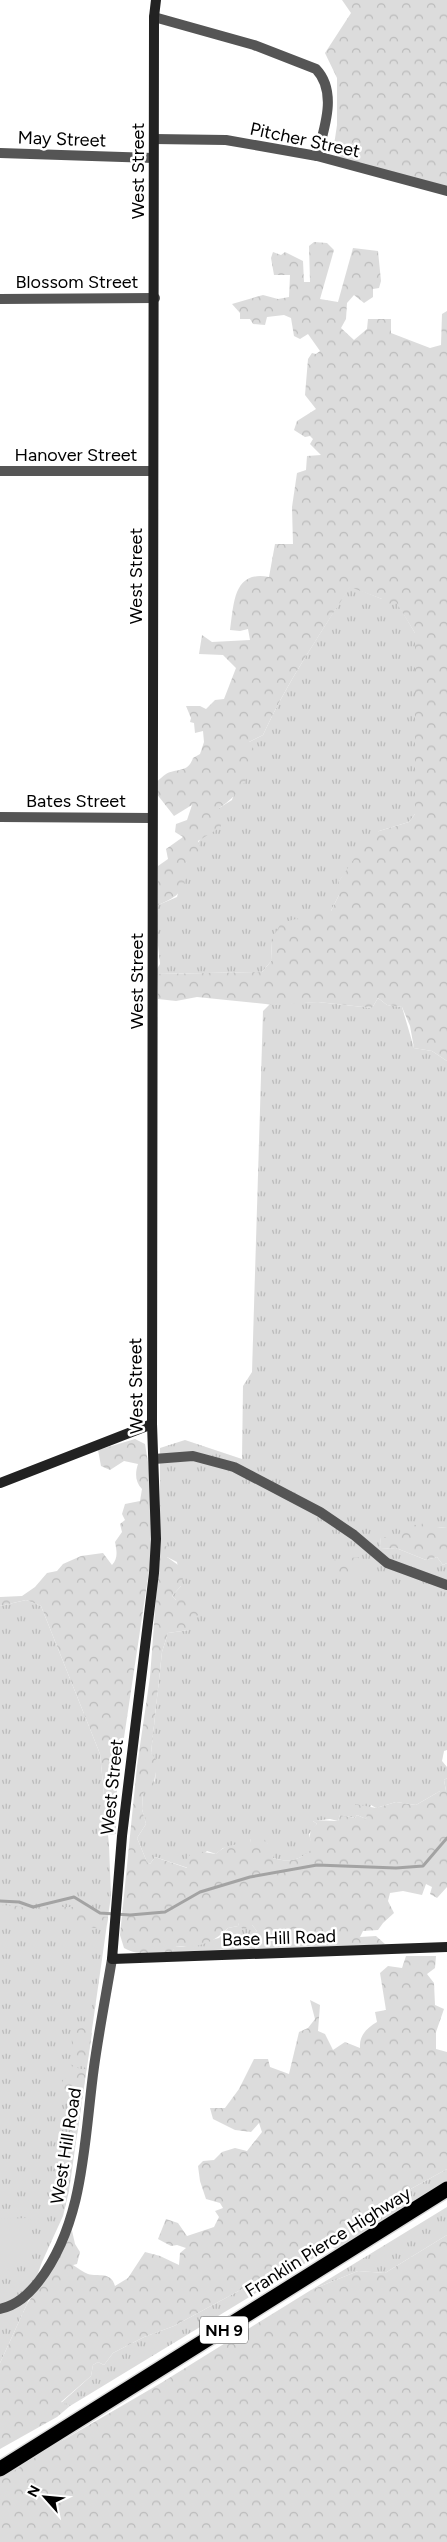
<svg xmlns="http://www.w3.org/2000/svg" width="447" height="2542" viewBox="0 0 447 2542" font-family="Figtree,sans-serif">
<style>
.grass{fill:url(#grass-tufts)}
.forest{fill:url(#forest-crowns)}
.green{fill:#dcdcdc}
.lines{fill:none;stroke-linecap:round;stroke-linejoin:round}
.stream{stroke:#a3a3a3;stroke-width:3}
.highway-casing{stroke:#dbdbdb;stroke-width:18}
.street{stroke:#555;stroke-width:10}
.secondary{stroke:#222;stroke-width:10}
.highway{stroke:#000;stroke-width:15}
.labels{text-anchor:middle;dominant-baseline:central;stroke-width:5;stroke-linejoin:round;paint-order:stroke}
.shield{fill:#fff;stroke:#4c4c4c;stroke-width:1}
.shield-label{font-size:16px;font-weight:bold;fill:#000}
.street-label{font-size:18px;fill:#000;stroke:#fff}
</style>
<defs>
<pattern id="grass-tufts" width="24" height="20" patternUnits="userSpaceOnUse" patternTransform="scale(1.25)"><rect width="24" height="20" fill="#dcdcdc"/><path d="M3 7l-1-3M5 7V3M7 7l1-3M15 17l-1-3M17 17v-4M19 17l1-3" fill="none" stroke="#bbb"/></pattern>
<pattern id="forest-crowns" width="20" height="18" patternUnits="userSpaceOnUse" patternTransform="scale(1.25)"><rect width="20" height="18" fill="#dcdcdc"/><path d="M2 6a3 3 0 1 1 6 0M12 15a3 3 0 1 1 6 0" fill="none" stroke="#bbb"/></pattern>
</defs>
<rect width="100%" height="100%" fill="#fff"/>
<!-- grass -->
<g class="grass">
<path d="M350,586L382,599L396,601L415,633V814L409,822L379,831L339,881V895L331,911L271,941L272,960L262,972L157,974L155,972L160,964L156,926L158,905L177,897L186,863L219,808L232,800L249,742L263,735C287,682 319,636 350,586Z"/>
<path d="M378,998L387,1005L402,1007L414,1048L432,1051L447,1061V1527L437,1528V1518L401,1538L380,1537L381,1549L396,1548L426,1560L437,1557L443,1565L447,1563V1750L444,1751L442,1761L447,1767V1778L444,1780L446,1791H440L416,1805L396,1802L376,1808L371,1805L366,1819L357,1815L355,1818L340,1815L338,1821L330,1819L313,1821L317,1824L309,1834L313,1849C300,1860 289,1863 273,1858L268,1844L250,1839L252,1846L223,1848L216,1854L207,1851L188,1868L155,1857L150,1864L147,1862L137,1838L146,1824L142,1809L143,1793L155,1781L156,1767L151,1753L162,1652L168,1633L189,1630L176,1600L172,1596L181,1586L177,1562L167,1557L160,1545V1448L185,1440L242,1459L243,1386L252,1372L263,1011L270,1004L318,1002L372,1008Z"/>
<polygon points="26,1600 41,1606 100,1754 109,1845 111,1896 69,2191 63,2216 42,2262 27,2304 0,2363 0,1606"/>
<polygon points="239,1922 252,1925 257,1931 247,1938 231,1942 235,1949 172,1952 175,1946 183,1947 219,1938 228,1928 238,1926"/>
<polygon points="447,2169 447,2180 336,2249 332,2247 70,2406 61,2403 91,2376 93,2365 98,2362 104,2365 113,2353 144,2337 174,2326 316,2249 332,2247 349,2228 364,2224 381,2207 398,2202 407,2191"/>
<polygon points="447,2207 447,2235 385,2273 358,2271 311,2290"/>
</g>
<!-- forest -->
<g class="forest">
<polygon points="342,0 447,0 447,188 336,158 336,152 333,152 337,125 337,78 325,53 351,13"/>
<path d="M314,242L327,243L334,250L320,299L338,302L353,248L378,251L381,281L379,288L373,289V297L364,303L354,295L347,303L346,319L341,328L354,340L367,329L368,319H391V333L430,348L441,345L442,314L447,311V1061L432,1051L414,1048L410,1026L402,1007L387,1005L378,998L372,1008L318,1002L275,1005L197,997L176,1001L158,999L157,974L262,972L272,960L271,941L281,923L325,911H331L339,895V881L368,838L379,831L409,822L415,814V633L396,602L385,605L382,599L350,587C319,636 287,682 263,735L249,742L255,751C251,776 241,794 219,808L221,827L198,841L202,854L186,863C188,888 180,896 158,905V866L168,859L166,849L183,837L175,832L176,824L187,820L192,805L174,816L156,793V782C159,780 163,776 166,774C177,768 188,773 193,758L200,754L204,742L203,731L195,733L194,723L190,722L191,718L186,706H200L206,709L215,700L224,699L236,668L223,655L199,654L202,635L212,642L250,640L248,629L240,631L230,630C234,604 233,570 269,577L275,544H293L292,507L297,473L306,470L307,456L321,455L310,444L313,439L310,436L305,437L294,430L297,421L316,409L305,395L308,359L312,353L316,354L320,351L308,334L300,339L294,336L291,318L284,315L267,317L265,325L253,324L250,319H240V313L232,304L263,295L278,299L289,297L290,275H274L271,258L273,252L281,255L285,252L303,261L304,282H310L309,246Z"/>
<path d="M135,1439L145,1444L149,1468L153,1544L122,1751L116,1798V1834L108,1835L100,1754L41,1606L26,1600L0,1606V1597L22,1596L35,1587L47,1573L57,1571L63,1564L81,1556L103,1553L112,1565C118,1558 117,1552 115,1542L122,1532L120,1524L125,1520L122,1514L125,1504L140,1501L142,1489C135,1482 135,1473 138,1464L124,1461L110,1470L101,1466L98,1450Z"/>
<polygon points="437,1517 437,1528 447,1527 447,1563 443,1565 437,1557 426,1560 396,1548 381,1549 380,1537 401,1537 399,1522 421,1526 424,1518"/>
<path d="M160,1545L169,1547L167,1557L185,1570L181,1586L172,1596L176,1600L199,1597L202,1612L190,1621L189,1630L168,1633L162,1652L151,1753L158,1762L153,1787L143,1793L142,1809L146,1824L137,1838L147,1862L150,1864L155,1857L187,1868V1857L197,1851L216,1854C227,1843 236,1844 251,1846L250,1838L264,1839L268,1844L272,1842L277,1847L273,1858C289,1863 300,1860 312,1849C310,1839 307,1831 317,1824L312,1820L338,1821L340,1815L355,1818L357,1815L366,1819L367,1813L355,1810V1804L376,1808L396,1802L416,1805L440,1791H446L444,1780L447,1778V1887L437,1898L430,1894L432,1887L426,1884L422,1895L403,1891L390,1893L388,1901L394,1913L383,1923L378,1930L363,1931L360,1937L376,1936L385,1944L253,1952L235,1949L231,1942L234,1936L246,1938L257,1931L252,1925L243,1930L239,1923L238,1926L228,1928C213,1943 198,1949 176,1946L172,1952C155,1953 140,1957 124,1948L120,1935L137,1766L150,1677Z"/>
<polygon points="359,1557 358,1573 336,1577 332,1560"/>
<polygon points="0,1905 19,1906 33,1911 45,1907 74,1907 93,1916 108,1917 107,1925 94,1928 88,1926 84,1928 57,1909 42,1913 0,1915"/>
<path d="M406,1956H436L435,1968L427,1974L434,1983L435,2005L444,2009L436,2032V2049L447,2052V2169L407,2191L398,2202L381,2207L364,2224L349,2228L332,2247L316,2249L174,2326L144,2337L113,2353L104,2365L98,2362L93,2365L91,2376L61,2402L70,2406L57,2417L0,2449V2363L27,2304L58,2257L71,2226L75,2244L80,2252L77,2264L73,2265C78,2268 83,2272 88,2274C98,2277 111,2271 115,2286L128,2278L145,2252L160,2256L179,2265L180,2253L186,2248L177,2245L171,2246L158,2239L166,2219L178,2223L187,2236L214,2227L219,2217L215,2211L223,2208L220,2203L206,2199L200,2181L198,2166L203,2161L214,2160L222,2152L235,2148L247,2151L262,2132L259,2123L251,2132L235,2130L213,2119L210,2108H225L239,2089L254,2059H268L270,2067L289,2074L299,2032L308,2028L315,2019L310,2000L320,2005L318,2031L325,2034L333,2050L345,2042L360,2048C359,2035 367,2028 377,2022L375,2012L386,2010L380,1973L388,1966L402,1968Z"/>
<path d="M83,2028L92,2033L77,2135L68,2129L70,2109L66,2100L64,2088L60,2089L63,2080L66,2078L65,2073L70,2064L80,2069H86C80,2057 70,2053 72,2039L76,2040L73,2029Z"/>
<polygon points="447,2235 447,2542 0,2542 0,2477 161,2383 311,2290 358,2271 385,2273"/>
</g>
<!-- green -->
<polygon class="green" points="27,2218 32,2221 32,2266 0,2266 0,2219"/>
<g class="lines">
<!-- stream -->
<polyline class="stream" points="0,1901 19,1902 33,1907 74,1897 100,1913 130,1915 165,1912 200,1892 250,1877 317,1865 396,1868 423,1866 447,1838"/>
<!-- highway casing -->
<g class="highway-casing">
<polyline id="highway" points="0,2469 447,2189"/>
</g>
<!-- street -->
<g class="street">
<path d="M154,17L254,45L316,69C338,92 324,129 317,156"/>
<polyline points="154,139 226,140 317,156 447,191"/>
<polyline points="0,153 153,158"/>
<polyline points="0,299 155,298"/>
<polyline points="0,471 152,471"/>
<polyline points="0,817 152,818"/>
<polyline points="154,1459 193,1456 234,1467 320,1512 354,1535 387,1563 447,1585"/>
<path d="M0,2309C17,2305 28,2295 39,2281C85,2221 84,2139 94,2067C99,2031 106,1995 112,1959"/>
</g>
<!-- secondary -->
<g class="secondary">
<polyline points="156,0 154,17 152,1424 156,1539 154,1573 122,1836 112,1959 447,1947"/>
<polyline points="0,1483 152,1424"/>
</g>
<!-- highway -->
<use href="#highway" class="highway"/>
</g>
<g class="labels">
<!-- shield labels -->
<rect class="shield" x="200" y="2316.5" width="48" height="27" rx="4"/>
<g class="shield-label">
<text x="224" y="2330">NH 9</text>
</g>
<!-- street labels -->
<g class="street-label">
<text transform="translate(62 139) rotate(2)">May Street</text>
<text transform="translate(305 140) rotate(12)">Pitcher Street</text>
<text transform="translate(138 171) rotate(-90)">West Street</text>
<text x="77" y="282">Blossom Street</text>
<text x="76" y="455">Hanover Street</text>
<text transform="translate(136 576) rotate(-90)">West Street</text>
<text x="76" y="801">Bates Street</text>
<text transform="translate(137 981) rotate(-90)">West Street</text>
<text transform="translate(136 1386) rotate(-91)">West Street</text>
<text transform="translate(112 1787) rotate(-84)">West Street</text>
<text transform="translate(279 1938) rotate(-2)">Base Hill Road</text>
<text transform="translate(66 2146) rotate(-81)">West Hill Road</text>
<text transform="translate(328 2242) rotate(-32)">Franklin Pierce Highway</text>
</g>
</g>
<!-- north arrow -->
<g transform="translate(45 2497) rotate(297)" stroke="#ffffff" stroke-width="4" paint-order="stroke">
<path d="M0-4L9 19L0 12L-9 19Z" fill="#000000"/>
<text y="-8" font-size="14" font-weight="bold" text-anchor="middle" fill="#000000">N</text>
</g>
</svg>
